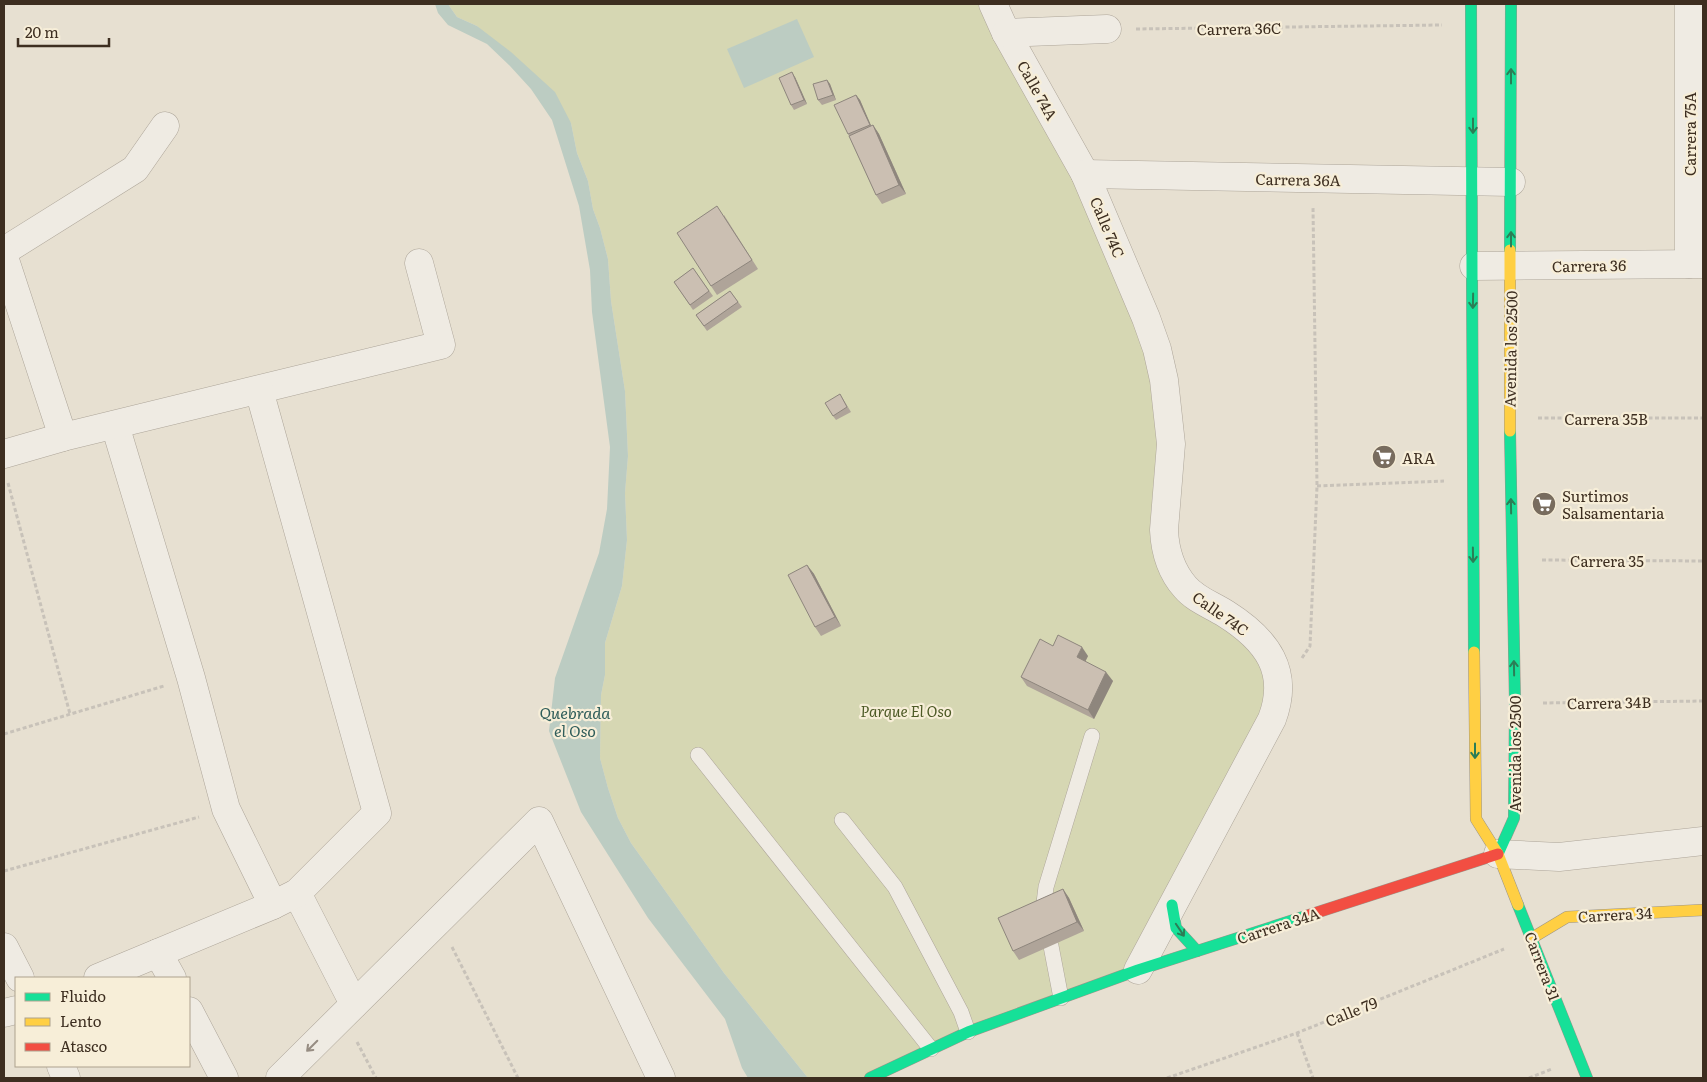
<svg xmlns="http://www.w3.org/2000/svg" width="1707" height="1082" viewBox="0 0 1707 1082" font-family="Literata,serif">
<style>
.green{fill:#d6d7b3}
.water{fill:#bcccc2}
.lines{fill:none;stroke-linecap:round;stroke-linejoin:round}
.lane-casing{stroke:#ada599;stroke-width:16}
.street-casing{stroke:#ada599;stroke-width:29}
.fast-casing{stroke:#9c958a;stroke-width:12}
.slow-casing{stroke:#9c958a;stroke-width:12}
.jam-casing{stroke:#9c958a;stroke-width:12}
.path{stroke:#c8c2b9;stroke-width:3;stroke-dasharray:4 2.5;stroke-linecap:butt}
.lane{stroke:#efebe3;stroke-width:15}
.street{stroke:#efebe3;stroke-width:28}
.fast{stroke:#16e098;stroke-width:11}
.slow{stroke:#ffcf43;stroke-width:11}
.jam{stroke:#f24e42;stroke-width:11}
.wall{fill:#afa499}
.shaded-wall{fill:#8e867d}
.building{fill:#cbbfb2;stroke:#8e867d}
.oneway{stroke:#2b7e56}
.oneway2{stroke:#968c82}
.labels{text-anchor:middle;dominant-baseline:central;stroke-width:4.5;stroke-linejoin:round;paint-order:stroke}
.street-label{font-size:15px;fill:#3d2e20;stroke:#f7eed8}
.poi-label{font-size:15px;fill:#3d2e20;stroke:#f7eed8;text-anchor:start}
.park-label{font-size:15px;font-style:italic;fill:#4d5a26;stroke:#f7eed8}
.water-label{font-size:16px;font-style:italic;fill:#2f5d5a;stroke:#f7eed8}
</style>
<rect width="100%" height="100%" fill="#e7e0d1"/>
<!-- green -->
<polygon class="green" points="448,4 993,4 1157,349 1164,530 1206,604 1279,683 1138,970 870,1078 808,1078 724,973 631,843 618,818 608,788 600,758 601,695 605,675 605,643 622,586 627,540 625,493 628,456 625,391 611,301 608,259 600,228 593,209 588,181 577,153 571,123 477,26 457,17"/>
<!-- water -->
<g class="water">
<polygon points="435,4 448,4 457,17 477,26 511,52 555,92 571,123 577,153 588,181 593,209 600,228 608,259 611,301 625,391 628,456 625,493 627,540 622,586 605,643 605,675 601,695 600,758 608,788 618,818 631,843 724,973 808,1078 748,1078 742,1068 725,1019 648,918 581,812 549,731 555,678 599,553 607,509 610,447 592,312 590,270 579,206 552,120 531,89 510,66 487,44 448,25 438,13"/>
<polygon points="797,19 814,57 744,88 727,49"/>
</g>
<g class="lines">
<!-- lane casing -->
<g class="lane-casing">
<g id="lane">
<polyline points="698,755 931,1049"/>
<polyline points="842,820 895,887 961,1012 968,1032"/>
<polyline points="1043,911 1046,887 1092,736"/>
<polyline points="1051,946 1061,998"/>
</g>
</g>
<!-- street casing -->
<g class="street-casing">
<g id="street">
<path d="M993,4L1006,33L1085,174L1146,318L1157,349L1164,380L1171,444L1164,530C1165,551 1170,570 1185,587C1196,600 1212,605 1226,614C1267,640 1290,671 1272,719L1138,970"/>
<polyline points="1689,4 1689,264"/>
<polyline points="1006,33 1107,29"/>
<polyline points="1085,174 1511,182"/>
<polyline points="4,251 135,169 165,126"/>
<polyline points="4,257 63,437"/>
<polyline points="1474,266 1703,264"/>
<polyline points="115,425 191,678 226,809 273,905"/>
<polyline points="4,454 63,437 441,345 419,263"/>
<polyline points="1498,854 1559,857 1703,841"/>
<polyline points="297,893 354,1004"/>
<polyline points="4,947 20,978"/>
<polyline points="158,953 172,978"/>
<polyline points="98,978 273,905 297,893 377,813 259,390"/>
<polyline points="189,1011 224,1078"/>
<polyline points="4,1013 16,1010"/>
<polyline points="61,1066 66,1078"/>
<polyline points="280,1078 539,821 661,1078"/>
</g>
</g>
<!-- fast casing -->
<g class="fast-casing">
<g id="fast">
<path d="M1471,4C1473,220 1471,436 1474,652"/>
<polyline points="1510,250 1511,4"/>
<polyline points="1498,854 1514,818 1515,703 1510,431"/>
<polyline points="1172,905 1176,928 1197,951"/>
<polyline points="1518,905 1587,1078"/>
<polyline points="870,1078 968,1032 1138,970 1306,916"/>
</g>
</g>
<!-- slow casing -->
<g class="slow-casing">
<g id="slow">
<polyline points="1510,431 1510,250"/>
<polyline points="1474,652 1476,819 1498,854 1518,905"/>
<polyline points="1532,938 1567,917 1703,910"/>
</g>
</g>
<!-- jam casing -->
<g class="jam-casing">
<polyline id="jam" points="1306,916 1498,854"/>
</g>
<!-- path -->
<g class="path">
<polyline points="1136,29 1442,25"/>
<polyline points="1538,418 1703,418"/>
<polyline points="8,483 70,714"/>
<polyline points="1317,486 1444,481"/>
<polyline points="1542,560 1703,561"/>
<polyline points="1302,658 1310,646 1317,486 1313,207"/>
<polyline points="1543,703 1703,701"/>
<polyline points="4,734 164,686"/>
<polyline points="4,871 199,817"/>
<polyline points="452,947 518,1078"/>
<polyline points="1297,1033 1313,1078"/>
<polyline points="357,1042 376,1078"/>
<polyline points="1167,1078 1297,1033 1504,949"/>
<polyline points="1529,1078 1552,1069"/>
</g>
<!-- lane -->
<use href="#lane" class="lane"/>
<!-- street -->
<use href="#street" class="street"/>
<!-- fast -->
<use href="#fast" class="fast"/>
<!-- slow -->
<use href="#slow" class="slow"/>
<!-- jam -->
<use href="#jam" class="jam"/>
</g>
<!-- wall -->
<g class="wall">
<polygon points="795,77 807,104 794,110 791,105"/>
<polygon points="827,80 830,84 836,100 822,105 818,100"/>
<polygon points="856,95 860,100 871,126 873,125 879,134 906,194 882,204 876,195 848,134"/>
<polygon points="724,215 758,269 717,295 711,286"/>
<polygon points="693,268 713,296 693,310 674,282"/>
<polygon points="730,291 742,307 707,331 696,315"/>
<polygon points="840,394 851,412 836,420 833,416"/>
<polygon points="807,565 814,574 841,626 821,636 815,627"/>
<polygon points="1053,646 1088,656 1085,662 1113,681 1094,719 1027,686 1021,677"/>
<polygon points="1063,889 1069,898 1084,931 1019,960 1013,951"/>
</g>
<!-- shaded-wall -->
<g class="shaded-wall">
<polygon points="792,72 795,77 807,104 804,100"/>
<polygon points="827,80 830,84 836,100 833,95"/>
<polygon points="856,95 860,100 873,130 870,125"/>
<polygon points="873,125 879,134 906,194 899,185"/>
<polygon points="807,565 814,574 841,626 835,617"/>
<polygon points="1082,647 1088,656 1083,666 1077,657"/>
<polygon points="1106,672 1113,681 1094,719 1088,710"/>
<polygon points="1063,889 1069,898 1084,931 1077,922"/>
</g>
<!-- building -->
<g class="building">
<polygon points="792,72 804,100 791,105 779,78"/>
<polygon points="827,80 833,95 818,100 813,84"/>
<polygon points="856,95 870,125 848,134 834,105"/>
<polygon points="873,125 899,185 876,195 849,136"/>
<polygon points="717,206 752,260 711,286 677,233"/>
<polygon points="693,268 709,291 690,305 674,282"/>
<polygon points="730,291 738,302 704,326 696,315"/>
<polygon points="840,394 847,407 833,416 825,403"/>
<polygon points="807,565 835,617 815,627 788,575"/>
<polygon points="1058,635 1082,647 1077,657 1106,672 1088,710 1021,677 1040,639 1053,646"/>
<polygon points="1063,889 1077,922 1013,951 998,918"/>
</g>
<!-- one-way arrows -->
<defs><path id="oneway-shaft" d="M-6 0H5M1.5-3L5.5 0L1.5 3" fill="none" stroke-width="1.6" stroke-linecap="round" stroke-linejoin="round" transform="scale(1.25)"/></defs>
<g class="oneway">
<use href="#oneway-shaft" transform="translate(1511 76) rotate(-90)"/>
<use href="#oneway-shaft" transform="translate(1473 126) rotate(90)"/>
<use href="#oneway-shaft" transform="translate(1511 239) rotate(-90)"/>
<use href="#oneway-shaft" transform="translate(1473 301) rotate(91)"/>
<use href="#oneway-shaft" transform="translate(1511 506) rotate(-91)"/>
<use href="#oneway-shaft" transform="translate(1473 555) rotate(89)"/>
<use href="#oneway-shaft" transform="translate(1514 668) rotate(-91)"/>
<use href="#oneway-shaft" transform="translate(1475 751) rotate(90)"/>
<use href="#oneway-shaft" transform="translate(1180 930) rotate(56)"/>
</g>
<use class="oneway2" href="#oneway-shaft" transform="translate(312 1046) rotate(135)"/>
<!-- icons -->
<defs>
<g id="supermarket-disc" transform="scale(1.25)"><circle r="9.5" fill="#786c5e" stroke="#f7eed8"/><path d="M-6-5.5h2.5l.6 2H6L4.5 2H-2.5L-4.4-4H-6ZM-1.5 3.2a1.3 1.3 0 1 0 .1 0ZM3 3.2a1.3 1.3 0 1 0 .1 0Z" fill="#fff"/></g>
</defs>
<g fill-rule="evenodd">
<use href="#supermarket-disc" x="1384" y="457"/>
<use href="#supermarket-disc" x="1544" y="504"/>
</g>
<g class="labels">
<!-- street labels -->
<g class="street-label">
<text transform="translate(1239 28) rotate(-1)">Carrera 36C</text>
<text transform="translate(1038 90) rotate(61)">Calle 74A</text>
<text transform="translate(1689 134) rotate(-90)">Carrera 75A</text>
<text transform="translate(1298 179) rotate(1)">Carrera 36A</text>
<text transform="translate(1108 227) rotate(67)">Calle 74C</text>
<text transform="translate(1589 265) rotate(-1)">Carrera 36</text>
<text transform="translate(1510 349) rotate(-89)">Avenida los 2500</text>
<text x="1606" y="418">Carrera 35B</text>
<text x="1607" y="560">Carrera 35</text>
<text transform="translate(1221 613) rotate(35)">Calle 74C</text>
<text transform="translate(1609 702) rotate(-1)">Carrera 34B</text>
<text transform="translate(1514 754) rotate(-90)">Avenida los 2500</text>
<text transform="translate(1615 914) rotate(-3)">Carrera 34</text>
<text transform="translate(1278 925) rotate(-18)">Carrera 34A</text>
<text transform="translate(1543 966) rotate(69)">Carrera 31</text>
<text transform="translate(1351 1011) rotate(-22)">Calle 79</text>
</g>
<!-- poi labels -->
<g class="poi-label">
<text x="1402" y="457">ARA</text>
<text x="1562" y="495">Surtimos<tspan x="1562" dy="17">Salsamentaria</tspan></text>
</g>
<!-- park labels -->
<g class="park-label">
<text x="906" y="710">Parque El Oso</text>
</g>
<!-- water labels -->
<g class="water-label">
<text x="575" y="712">Quebrada<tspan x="575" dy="18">el Oso</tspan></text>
</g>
</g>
<!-- border -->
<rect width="1707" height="1082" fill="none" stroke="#3d2e20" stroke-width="10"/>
<!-- legend -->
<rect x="15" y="977" width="175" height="90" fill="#f7eed8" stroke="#ada18e"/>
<rect x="25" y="993" width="25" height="8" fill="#16e098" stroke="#ada18e"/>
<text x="60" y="1002" font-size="15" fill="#3d2e20">Fluido</text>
<rect x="25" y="1018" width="25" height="8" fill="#ffcf43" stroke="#ada18e"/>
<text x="60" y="1027" font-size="15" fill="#3d2e20">Lento</text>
<rect x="25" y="1043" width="25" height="8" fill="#f24e42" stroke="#ada18e"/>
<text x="60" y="1052" font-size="15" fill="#3d2e20">Atasco</text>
<!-- scale -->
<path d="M18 38v8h91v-8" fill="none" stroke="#3d2e20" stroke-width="2.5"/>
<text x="25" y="38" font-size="15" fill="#3d2e20" stroke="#f7eed8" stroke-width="4" paint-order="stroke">20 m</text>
</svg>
